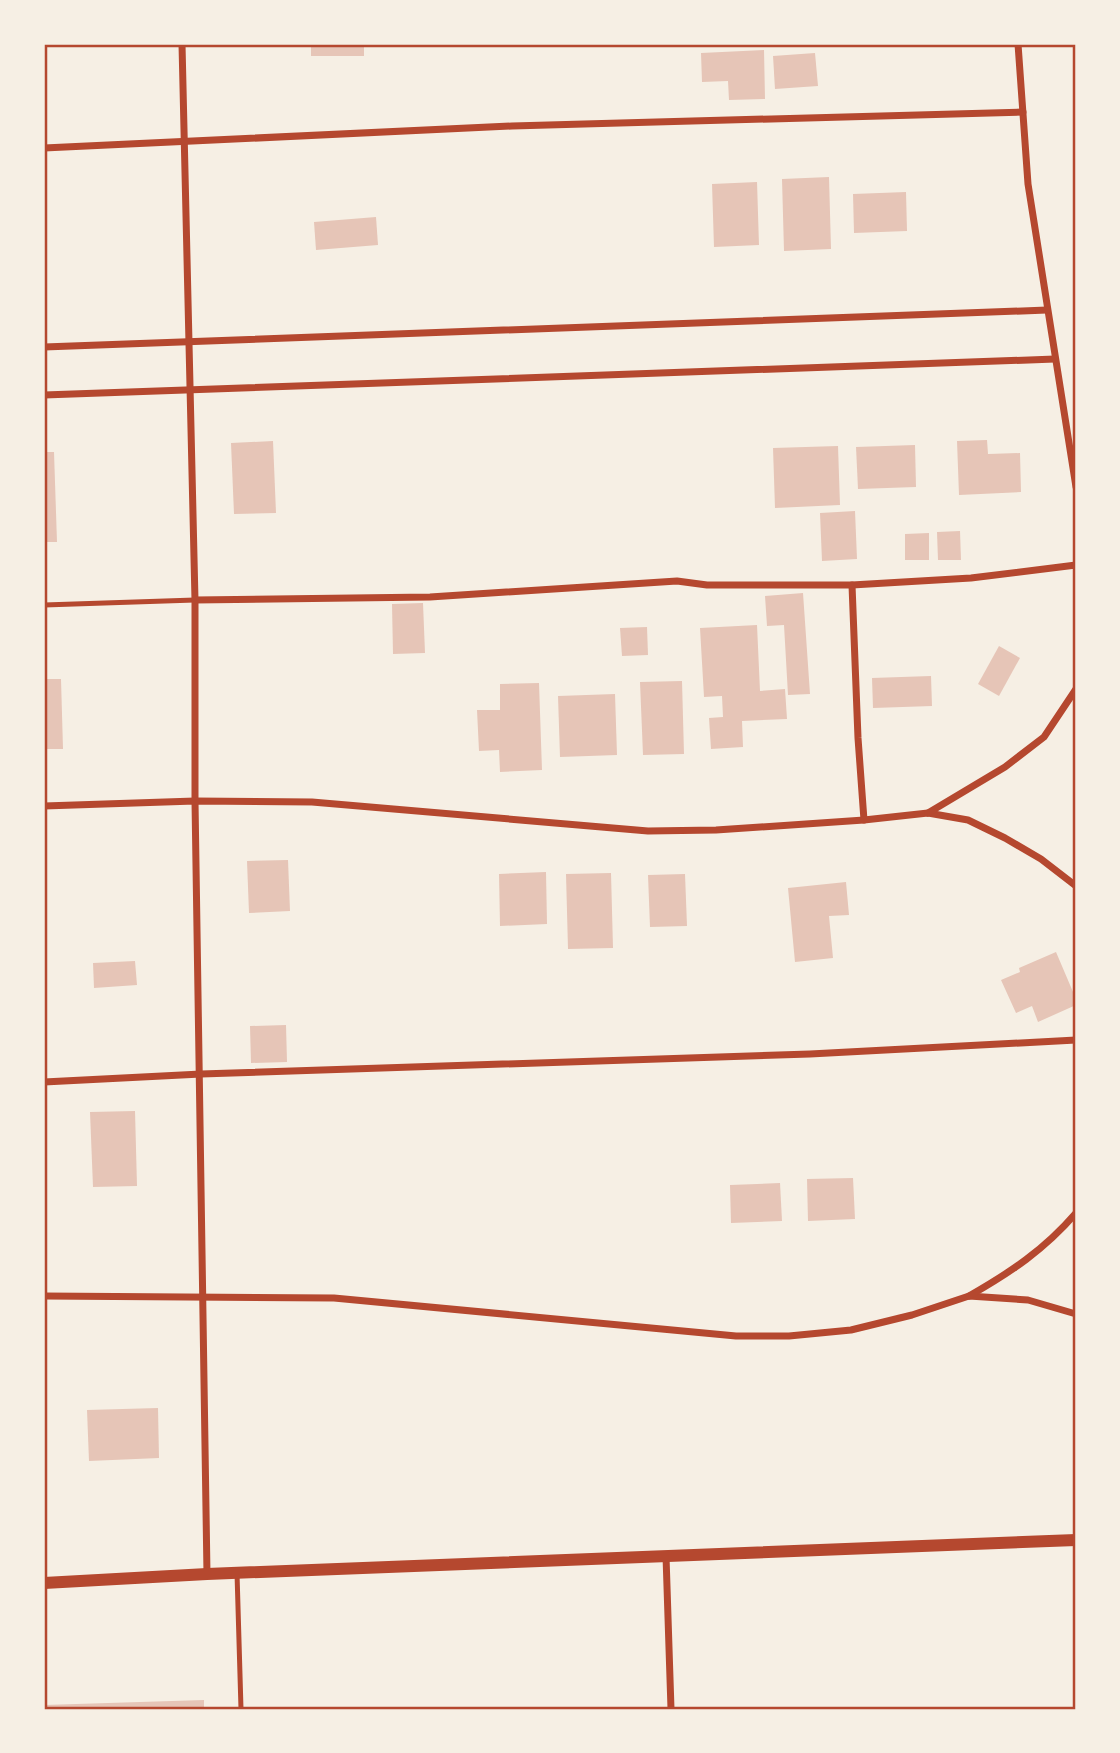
<svg xmlns="http://www.w3.org/2000/svg" width="1120" height="1753" viewBox="0 0 1120 1753" font-family="Raleway,sans-serif">
<style>
.building{fill:#e6c5b7}
.lines{fill:none;stroke-linecap:round;stroke-linejoin:round}
.service{stroke:#b5482f;stroke-width:5}
.minor{stroke:#b5482f;stroke-width:7}
.tertiary{stroke:#b5482f;stroke-width:12}
.neatline{fill:none;stroke:#b5482f;stroke-width:2.5}
</style>
<rect width="100%" height="100%" fill="#f6efe4"/>
<!-- building -->
<g class="building">
<rect x="311" y="44" width="53" height="12"/>
<polygon points="764,50 765,99 729,100 728,81 702,82 701,53"/>
<polygon points="815,53 818,86 775,89 773,56"/>
<polygon points="829,177 831,249 784,251 782,179"/>
<polygon points="757,182 759,245 714,247 712,184"/>
<polygon points="906,192 907,231 854,233 853,194"/>
<polygon points="376,217 378,245 316,250 314,222"/>
<polygon points="987,440 988,454 1020,453 1021,492 959,495 957,441"/>
<polygon points="273,441 276,513 234,514 231,443"/>
<polygon points="915,445 916,487 858,489 856,447"/>
<polygon points="838,446 840,505 775,508 773,448"/>
<polygon points="44,452 54,452 57,542 44,542"/>
<polygon points="855,511 857,559 822,561 820,513"/>
<polygon points="960,531 961,560 938,560 937,532"/>
<polygon points="929,533 929,560 905,560 905,534"/>
<polygon points="803,593 810,694 788,695 784,625 767,626 765,596"/>
<polygon points="423,603 425,653 393,654 392,604"/>
<polygon points="757,625 760,691 785,689 787,719 742,721 743,747 711,749 709,718 723,717 722,696 704,697 700,628"/>
<polygon points="647,627 648,655 622,656 620,628"/>
<polygon points="999,646 1020,658 999,696 978,684"/>
<polygon points="931,676 932,706 873,708 872,678"/>
<polygon points="44,679 61,679 63,749 44,749"/>
<polygon points="682,681 684,754 643,755 640,682"/>
<polygon points="539,683 542,770 500,772 499,750 479,751 477,710 500,710 500,684"/>
<polygon points="615,694 617,755 560,757 558,696"/>
<polygon points="288,860 290,911 249,913 247,861"/>
<polygon points="546,872 547,924 500,926 499,874"/>
<polygon points="611,873 613,948 568,949 566,874"/>
<polygon points="685,874 687,926 650,927 648,875"/>
<polygon points="846,882 849,915 829,916 833,958 795,962 788,888"/>
<polygon points="1056,952 1076,999 1076,1005 1038,1022 1032,1006 1016,1013 1001,980 1020,972 1019,968"/>
<polygon points="135,961 137,985 94,988 93,963"/>
<polygon points="286,1025 287,1062 251,1063 250,1026"/>
<polygon points="135,1111 137,1186 93,1187 90,1112"/>
<polygon points="853,1178 855,1219 808,1221 807,1179"/>
<polygon points="780,1183 782,1221 731,1223 730,1185"/>
<polygon points="158,1408 159,1458 89,1461 87,1410"/>
<polygon points="204,1700 204,1709 44,1709 44,1705"/>
</g>
<g class="lines">
<!-- service -->
<g class="service">
<polyline points="44,605 195,600"/>
<polyline points="237,1573 241,1709"/>
</g>
<!-- minor -->
<g class="minor">
<polyline points="182,44 195,600 195,801 207,1574"/>
<polyline points="1018,44 1028,184 1076,487"/>
<polyline points="44,148 512,126 1023,112"/>
<polyline points="44,347 1047,310"/>
<polyline points="44,395 1055,359"/>
<polyline points="852,585 858,738 864,820"/>
<polyline points="195,600 430,597 677,581 707,585 852,585 971,578 1076,565"/>
<polyline points="44,806 195,801 312,802 648,831 716,830 864,820 928,813 968,820 1005,838 1041,859 1076,886"/>
<polyline points="928,813 1005,767 1044,737 1076,689"/>
<polyline points="44,1082 201,1074 810,1054 1076,1040"/>
<polyline points="44,1296 334,1298 736,1336 789,1336 851,1330 912,1315 969,1296 1028,1300 1076,1314"/>
<path d="M969,1296C1011,1272 1044,1250 1076,1213"/>
<polyline points="666,1556 671,1709"/>
</g>
<!-- tertiary -->
<polyline class="tertiary" points="44,1583 207,1574 1076,1540"/>
</g>
<!-- border -->
<rect width="1120" height="1753" fill="none" stroke="#f6efe4" stroke-width="91"/>
<rect x="46" y="46" width="1028" height="1662" class="neatline"/>
</svg>
